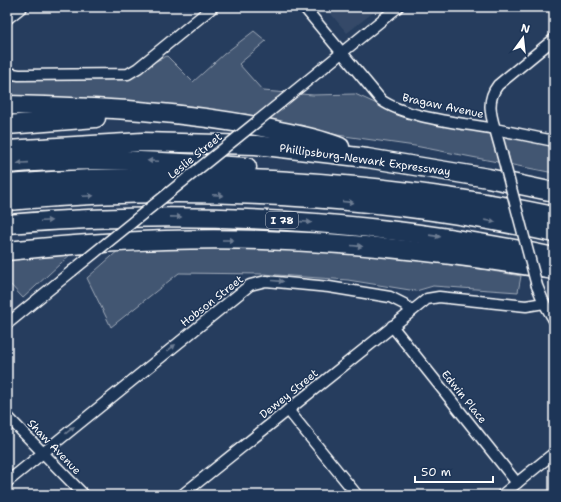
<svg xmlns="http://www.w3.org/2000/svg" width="561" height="502" viewBox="0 0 561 502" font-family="'Shantell Sans',sans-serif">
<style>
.built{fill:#344a68}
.green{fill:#425672;stroke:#a0aab8}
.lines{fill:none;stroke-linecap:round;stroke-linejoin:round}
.minor-casing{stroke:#fff;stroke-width:13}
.motorway-casing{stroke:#fff;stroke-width:21}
.minor{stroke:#1d3557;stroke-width:10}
.motorway{stroke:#1d3557;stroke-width:18}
.minor-bridge-casing{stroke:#fff;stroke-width:13;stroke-linecap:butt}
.minor-bridge{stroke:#1d3557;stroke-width:10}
.oneway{fill:#6c7c92}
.labels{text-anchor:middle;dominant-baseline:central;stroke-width:3;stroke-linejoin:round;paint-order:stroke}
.shield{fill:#1d3557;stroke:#bbc2cd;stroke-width:1}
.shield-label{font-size:10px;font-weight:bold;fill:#fff}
.street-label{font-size:11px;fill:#fff;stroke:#1d3557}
</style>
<rect width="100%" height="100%" fill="#263d5e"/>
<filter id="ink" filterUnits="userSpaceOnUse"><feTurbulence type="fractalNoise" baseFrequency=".025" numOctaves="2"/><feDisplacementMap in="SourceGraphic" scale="8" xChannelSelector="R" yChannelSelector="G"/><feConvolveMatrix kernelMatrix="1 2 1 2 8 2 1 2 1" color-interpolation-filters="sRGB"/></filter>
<g filter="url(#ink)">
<!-- built -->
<polygon class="built" points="325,7 380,7 347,33"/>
<!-- green -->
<g class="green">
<polygon points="254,31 266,41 239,64 263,91 313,95 355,94 408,118 520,134 554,143 554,173 415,146 295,129 246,114 7,96 7,75 128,74 167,56 193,82 224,54"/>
<path d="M245,248C338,252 430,259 521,276L518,292L433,286L416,291L348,280L263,274L179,273L111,327L87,278L120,249Z"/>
<polygon points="73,252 23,298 7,281 7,260"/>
</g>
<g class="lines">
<!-- minor casing -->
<g class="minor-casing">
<g id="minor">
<path d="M304,7L381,100C406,118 463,123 495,129L502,154"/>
<polyline points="7,19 22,7"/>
<path d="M554,39L498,85C487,99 490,113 495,129L554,141"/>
<polyline points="7,73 19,75 128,74 138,68 213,7"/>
<polyline points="280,103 398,7"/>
<polyline points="537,286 544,303 554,320"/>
<polyline points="7,324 72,271"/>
<polyline points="392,326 517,483"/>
<polyline points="288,410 357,495"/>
<polyline points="7,416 84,495"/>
<polyline points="7,482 250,285 266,281 329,287 390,297 404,304 411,311"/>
<polyline points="182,495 427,299 439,297 526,306 544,303"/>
<polyline points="502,495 554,453"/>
</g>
</g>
<!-- motorway casing -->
<g class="motorway-casing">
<g id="motorway">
<path d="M7,105C97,107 187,111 276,130C298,135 319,138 340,147"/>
<polyline points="7,125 96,118"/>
<polyline points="7,150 143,142 256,145 367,158 488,178 554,192"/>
<path d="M7,164C87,157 167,161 247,167"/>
<path d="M7,184C190,170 374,178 554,216"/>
<path d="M7,201C188,184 376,194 554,233"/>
<path d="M7,224C191,209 374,219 554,257"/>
<path d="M7,251C92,242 178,237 263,240C360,243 458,254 554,270"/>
</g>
</g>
<!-- minor -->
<use href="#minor" class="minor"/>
<!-- motorway -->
<use href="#motorway" class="motorway"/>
<!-- minor-bridge casing -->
<g class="minor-bridge-casing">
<g id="minor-bridge">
<polyline points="502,154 537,286"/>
<polyline points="72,271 280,103"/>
</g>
</g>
<!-- minor-bridge -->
<use href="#minor-bridge" class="minor-bridge"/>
</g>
<!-- one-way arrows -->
<defs><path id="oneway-solid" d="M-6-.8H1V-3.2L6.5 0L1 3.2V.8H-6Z"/></defs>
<g class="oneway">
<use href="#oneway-solid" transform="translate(153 161) rotate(-177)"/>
<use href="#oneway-solid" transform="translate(23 163) rotate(176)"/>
<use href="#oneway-solid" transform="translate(218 195) rotate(2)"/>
<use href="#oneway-solid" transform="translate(88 196) rotate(-3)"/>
<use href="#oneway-solid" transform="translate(348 202) rotate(5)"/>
<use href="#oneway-solid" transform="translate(176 217) rotate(1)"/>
<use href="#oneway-solid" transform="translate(46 221) rotate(-3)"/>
<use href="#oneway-solid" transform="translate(490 221) rotate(10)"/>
<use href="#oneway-solid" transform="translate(306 222) rotate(4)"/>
<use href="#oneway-solid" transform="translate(435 236) rotate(8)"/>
<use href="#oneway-solid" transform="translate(228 240)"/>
<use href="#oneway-solid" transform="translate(357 246) rotate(5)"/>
<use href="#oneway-solid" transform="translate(278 281) rotate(5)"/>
<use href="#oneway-solid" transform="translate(171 348) rotate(-39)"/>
<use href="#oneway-solid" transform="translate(70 430) rotate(-39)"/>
</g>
</g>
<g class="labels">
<!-- shield labels -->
<rect class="shield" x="266" y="212" width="32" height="16" rx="3"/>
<g class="shield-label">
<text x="282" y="220">I 78</text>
</g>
<!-- street labels -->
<g class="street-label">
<text transform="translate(443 106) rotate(12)">Bragaw Avenue</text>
<text transform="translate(195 156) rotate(-39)">Leslie Street</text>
<text transform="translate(365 160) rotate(8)">Phillipsburg-Newark Expressway</text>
<text transform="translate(212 301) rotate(-38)">Hobson Street</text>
<text transform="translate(289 394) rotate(-39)">Dewey Street</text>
<text transform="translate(464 397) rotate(51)">Edwin Place</text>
<text transform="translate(54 447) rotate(46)">Shaw Avenue</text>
</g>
</g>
<!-- margin -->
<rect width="561" height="502" fill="none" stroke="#1d3557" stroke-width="24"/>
<rect x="12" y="12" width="537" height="478" fill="none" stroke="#fff" stroke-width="1.5" filter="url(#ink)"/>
<!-- north arrow -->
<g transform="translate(523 38) rotate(15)" stroke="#1d3557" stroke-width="3" paint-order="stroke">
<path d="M0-3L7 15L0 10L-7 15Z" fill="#ffffff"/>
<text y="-6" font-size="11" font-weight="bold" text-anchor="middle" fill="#ffffff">N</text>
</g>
<!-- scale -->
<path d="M415 476v6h78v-6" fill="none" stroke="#ffffff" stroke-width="2"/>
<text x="421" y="476" font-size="12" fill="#ffffff" stroke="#1d3557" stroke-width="3" paint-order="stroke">50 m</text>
</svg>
